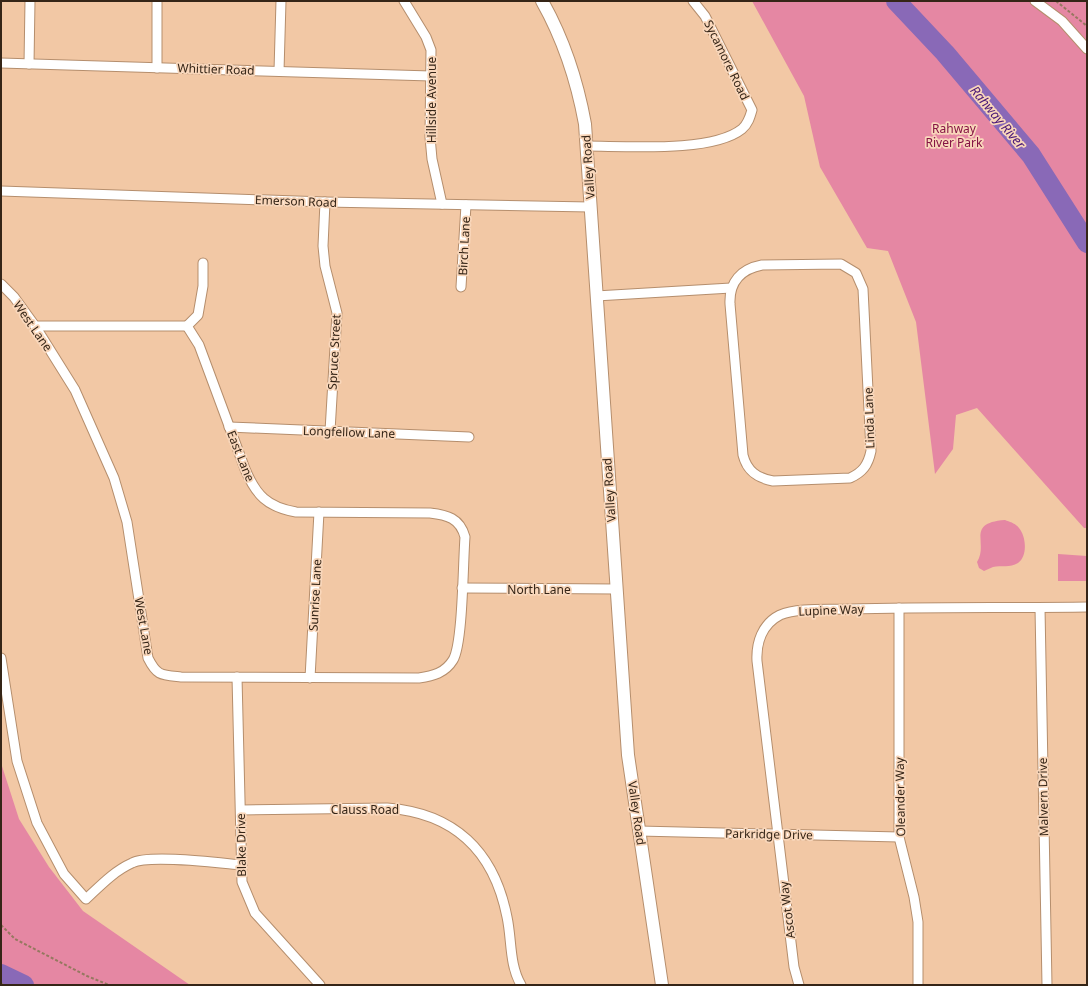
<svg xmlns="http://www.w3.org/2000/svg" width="1088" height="986" viewBox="0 0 1088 986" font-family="'Noto Sans',sans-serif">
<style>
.green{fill:#e587a3}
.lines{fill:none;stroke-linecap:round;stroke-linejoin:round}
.river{stroke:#8969b7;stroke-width:20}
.minor-casing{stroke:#b58e6d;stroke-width:11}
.tertiary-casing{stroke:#b58e6d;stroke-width:14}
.path{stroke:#95785f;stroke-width:2;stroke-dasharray:3 2;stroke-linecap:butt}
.minor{stroke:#fff;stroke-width:9}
.tertiary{stroke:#fff;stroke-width:12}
.labels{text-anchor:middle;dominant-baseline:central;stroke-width:3.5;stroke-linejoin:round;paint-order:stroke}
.street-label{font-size:12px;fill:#352517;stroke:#f9d7bb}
.park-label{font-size:12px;fill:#851344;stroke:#f9d7bb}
.water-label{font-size:13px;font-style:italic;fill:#481777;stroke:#f9d7bb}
</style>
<rect width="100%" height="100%" fill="#f2c8a5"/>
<!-- green -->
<g class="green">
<polygon points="752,1 1087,1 1087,528 1084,528 977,408 956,415 953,449 935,474 916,322 888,251 867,248 820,167 804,96"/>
<path d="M1005,520C1010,522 1015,523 1019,528C1026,536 1028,556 1018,563C1010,568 1001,565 993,567C990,568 987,570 984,571L979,568L977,562C989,543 965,523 1005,520Z"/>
<polygon points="1058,554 1087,556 1087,581 1058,581"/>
<polygon points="1,763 19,819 49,867 83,911 190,985 1,985"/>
</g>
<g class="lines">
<!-- river -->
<g class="river">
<polyline points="896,1 945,53 1031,155 1087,243"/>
<polyline points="1,974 24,985"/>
</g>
<!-- minor casing -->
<g class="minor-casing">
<g id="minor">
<polyline points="157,1 157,68"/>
<polyline points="404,1 426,37 431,50 430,137 432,159 442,204"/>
<polyline points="1035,1 1062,21 1087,49"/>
<polyline points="1,63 431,76"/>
<polyline points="29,64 30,1"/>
<polyline points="279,71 281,1"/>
<path d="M586,146C625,146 712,153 742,129C748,124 750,117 752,110L705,16L693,1"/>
<polyline points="1,191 325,202 590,207"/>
<polyline points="325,202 323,246 325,266 337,313 330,431"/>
<path d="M841,264L856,273L863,289L871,451C868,465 863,472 850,478L773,481C757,478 747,471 743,455L730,304C729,282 741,269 762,265Z"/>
<path d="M1,284L14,297L35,326L75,390L114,478L127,522L148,658C157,676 161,675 181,677L419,678C433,676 445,673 453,660C463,644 463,561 465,537C460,518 447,515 430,513L296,512C267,507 256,495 245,469L199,345L187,326"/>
<polyline points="461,287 466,205"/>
<polyline points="596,296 731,288"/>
<polyline points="35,326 187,326"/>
<polyline points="187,326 198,315 203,286 203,263"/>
<polyline points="229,427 469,437"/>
<polyline points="462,588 616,589"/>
<polyline points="899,608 899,837 914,897 918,922 918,985"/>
<polyline points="1040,608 1047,985"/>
<path d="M1,658L17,761L37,823L64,874L86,899C100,886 114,871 132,863C149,854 219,863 242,865"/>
<polyline points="237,677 242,882 255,913 320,985"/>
<polyline points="310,678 319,512"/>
<path d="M241,810L387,808C454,813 494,851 507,917C512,940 509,964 521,985"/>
<polyline points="639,831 899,837"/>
<path d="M799,985L794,967L757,661C756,643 762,624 780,615C798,607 830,610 849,609C929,607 1008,608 1087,607"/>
</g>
</g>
<!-- tertiary casing -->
<g class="tertiary-casing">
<path id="tertiary" d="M542,1C564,40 577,80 585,124L628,755L662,985"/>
</g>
<!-- path -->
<g class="path">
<polyline points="1056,1 1087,26"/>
<polyline points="1,925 15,939 87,976 109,985"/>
<polyline points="1,983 3,985"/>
</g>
<!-- minor -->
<use href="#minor" class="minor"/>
<!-- tertiary -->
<use href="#tertiary" class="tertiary"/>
</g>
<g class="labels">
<!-- street labels -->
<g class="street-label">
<text transform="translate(727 60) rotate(64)">Sycamore Road</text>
<text transform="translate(216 69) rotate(2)">Whittier Road</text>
<text transform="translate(431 100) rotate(-90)">Hillside Avenue</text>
<text transform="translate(588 167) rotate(-94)">Valley Road</text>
<text transform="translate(296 201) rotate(2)">Emerson Road</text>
<text transform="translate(464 246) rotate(-87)">Birch Lane</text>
<text transform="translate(33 326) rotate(55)">West Lane</text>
<text transform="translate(334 352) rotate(-87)">Spruce Street</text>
<text transform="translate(869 418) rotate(-92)">Linda Lane</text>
<text transform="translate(349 432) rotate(2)">Longfellow Lane</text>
<text transform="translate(241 456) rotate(68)">East Lane</text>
<text transform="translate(609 490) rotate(-94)">Valley Road</text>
<text x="539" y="589">North Lane</text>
<text transform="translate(315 595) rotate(-87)">Sunrise Lane</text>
<text transform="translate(831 610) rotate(-2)">Lupine Way</text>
<text transform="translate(144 626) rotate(80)">West Lane</text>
<text transform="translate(900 797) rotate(-91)">Oleander Way</text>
<text transform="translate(1043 797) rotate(-91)">Malvern Drive</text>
<text x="365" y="809">Clauss Road</text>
<text transform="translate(637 813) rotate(82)">Valley Road</text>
<text transform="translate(769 834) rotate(1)">Parkridge Drive</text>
<text transform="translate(241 845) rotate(-91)">Blake Drive</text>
<text transform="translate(787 910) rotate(-97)">Ascot Way</text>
</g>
<!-- park labels -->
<g class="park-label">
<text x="954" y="128">Rahway<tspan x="954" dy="14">River Park</tspan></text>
</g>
<!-- water labels -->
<g class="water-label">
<text transform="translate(998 117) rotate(50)">Rahway River</text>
</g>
</g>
<!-- border -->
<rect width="1088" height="986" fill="none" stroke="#352517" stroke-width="4"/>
</svg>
